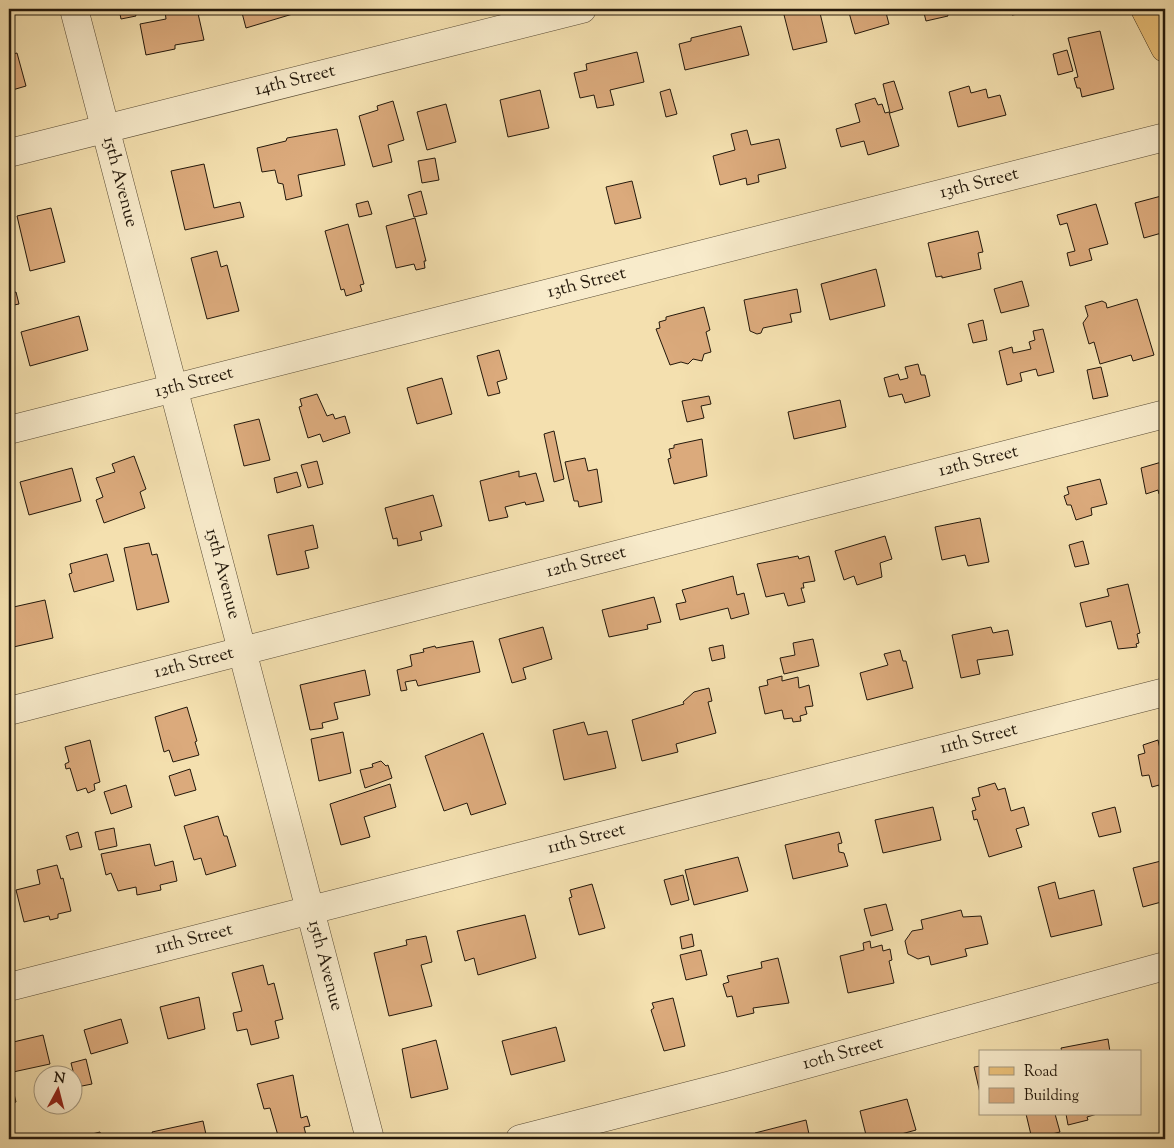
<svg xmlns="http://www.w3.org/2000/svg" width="1174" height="1148" viewBox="0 0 1174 1148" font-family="'Sorts Mill Goudy',serif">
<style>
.building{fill:#dbaa7c;stroke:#23180b}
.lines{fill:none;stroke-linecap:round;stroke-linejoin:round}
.minor-casing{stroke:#574a34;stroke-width:29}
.major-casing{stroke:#23180b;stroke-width:29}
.minor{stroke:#f8ebcb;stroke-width:28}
.major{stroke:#eac078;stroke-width:28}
.labels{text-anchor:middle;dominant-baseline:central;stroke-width:4;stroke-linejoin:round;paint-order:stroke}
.street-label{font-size:18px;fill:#23180b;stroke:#f8ebcb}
</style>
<rect width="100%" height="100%" fill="#f4e0af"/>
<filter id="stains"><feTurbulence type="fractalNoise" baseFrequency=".004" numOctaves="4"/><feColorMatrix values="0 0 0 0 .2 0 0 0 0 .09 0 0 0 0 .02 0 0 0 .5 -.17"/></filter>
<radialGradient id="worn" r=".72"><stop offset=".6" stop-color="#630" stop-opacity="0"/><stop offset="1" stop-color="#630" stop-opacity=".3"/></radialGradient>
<!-- building -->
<g class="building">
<polygon points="119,9 134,9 136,16 121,19"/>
<polygon points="177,9 197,9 204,40 175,45 175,49 146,55 140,24 166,19 165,11"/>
<polygon points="241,9 306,9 306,10 246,28"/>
<polygon points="790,9 819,9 827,42 793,50 783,11"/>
<polygon points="848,9 885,9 889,24 855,34"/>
<polygon points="923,9 946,9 948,16 926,21"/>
<polygon points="992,9 1023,9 1024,13 1012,15 1010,9 992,13"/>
<polygon points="741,26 749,55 685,70 679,44 691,41 691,38"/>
<polygon points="1100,31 1114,89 1082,97 1080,88 1077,88 1074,78 1078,77 1068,38"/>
<polygon points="1067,50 1073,71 1058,75 1053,54"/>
<polygon points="637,52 644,82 610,90 614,105 597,108 594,95 580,98 574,73 587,70 586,64"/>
<polygon points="17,53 26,86 9,91 9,55"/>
<polygon points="894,81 903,109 890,113 883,84"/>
<polygon points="969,86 971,93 986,89 988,98 1000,95 1006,115 958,127 949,92"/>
<polygon points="670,89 677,114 666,117 660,92"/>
<polygon points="540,90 549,128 508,137 500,100"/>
<polygon points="875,98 878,105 882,104 885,113 889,112 899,146 868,155 864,141 841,147 836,129 860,122 855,104"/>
<polygon points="393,101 404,140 388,145 392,162 373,167 359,116 378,110 377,106"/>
<polygon points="446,104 456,142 427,150 417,112"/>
<polygon points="337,129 345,165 298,175 302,196 286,200 283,184 278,183 275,170 262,172 257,148 286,141 287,138"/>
<polygon points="747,130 751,145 779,139 786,168 758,175 759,182 747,185 746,178 720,185 713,156 735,150 731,134"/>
<polygon points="435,158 439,180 422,183 418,161"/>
<polygon points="204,164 214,208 240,202 244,217 185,230 171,171"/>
<polygon points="632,181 641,218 615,224 606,187"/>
<polygon points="421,191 427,214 414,217 408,195"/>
<polygon points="1165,195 1165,232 1144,238 1135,203"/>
<polygon points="368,201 372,214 359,217 356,204"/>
<polygon points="1096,204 1108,244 1089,249 1092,260 1070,266 1067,253 1075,251 1067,223 1060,225 1057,215"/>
<polygon points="51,208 65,262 30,271 17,216"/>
<polygon points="415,218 426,261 424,261 425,268 416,270 414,264 396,268 386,226"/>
<polygon points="348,224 364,284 360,285 362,291 346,296 344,289 341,290 325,231"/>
<polygon points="978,231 983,252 978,253 981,269 942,278 942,276 936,277 928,243"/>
<polygon points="217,251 221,267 227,265 239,311 207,319 191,258"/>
<polygon points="876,269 885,306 830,320 821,284"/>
<polygon points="1022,281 1029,306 1001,313 994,289"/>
<polygon points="797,289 801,312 790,314 792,322 763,328 761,333 757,334 750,331 744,300"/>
<polygon points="16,292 19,304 9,306 9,294"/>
<polygon points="1137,299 1154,355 1133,361 1131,355 1100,364 1094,342 1089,344 1083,323 1088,316 1085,306 1102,301 1106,303 1107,308"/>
<polygon points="704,307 710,330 706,332 711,352 704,354 702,361 693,359 688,364 681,362 670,365 656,329 660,328 659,322 666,320 666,317"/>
<polygon points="79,316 88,350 30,366 21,332"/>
<polygon points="983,320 987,340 973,343 968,324"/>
<polygon points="1043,329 1054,372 1038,376 1036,369 1020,373 1022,381 1007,385 999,351 1012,347 1013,353 1031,349 1029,342 1035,340 1033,331"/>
<polygon points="499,350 507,379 497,382 500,393 488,396 477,356"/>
<polygon points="918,364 921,375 925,375 930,396 905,403 902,394 889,397 884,378 898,374 900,380 908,378 905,367"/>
<polygon points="1101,367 1108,396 1093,399 1087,370"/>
<polygon points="442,378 452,414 417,424 407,388"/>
<polygon points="317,394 327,416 333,414 335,419 345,416 350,433 323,442 320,434 308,438 299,407 302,406 300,399"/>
<polygon points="709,396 711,404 701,406 704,418 687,422 682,401"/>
<polygon points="840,400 846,427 794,439 788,412"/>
<polygon points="259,419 270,460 244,466 234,425"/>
<polygon points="554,431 564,479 554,482 544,434"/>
<polygon points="702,439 707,476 674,484 668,459 671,458 669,449 674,448 674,445"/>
<polygon points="134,456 146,489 140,492 145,508 104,523 96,500 103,497 96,478 115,472 112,464"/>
<polygon points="585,458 588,471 597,469 602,502 579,507 578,501 574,501 565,462"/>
<polygon points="317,461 323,484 308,488 301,465"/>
<polygon points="1165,461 1165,492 1159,494 1158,490 1146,494 1141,468"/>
<polygon points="72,468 81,501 29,515 20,482"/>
<polygon points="519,471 519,477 536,473 544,501 526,505 525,502 505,507 508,517 489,521 480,481"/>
<polygon points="297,472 301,486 277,493 274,478"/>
<polygon points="1100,479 1107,504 1091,508 1092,515 1076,520 1071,505 1067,505 1064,496 1069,494 1067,487"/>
<polygon points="433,495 442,526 420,532 422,540 398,546 397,538 393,539 385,508"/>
<polygon points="980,518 989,562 968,566 965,555 942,560 935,527"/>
<polygon points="313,525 318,548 305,551 309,568 277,575 268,535"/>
<polygon points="885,536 892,559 880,563 882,577 857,585 854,576 844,580 835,551"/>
<polygon points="1083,541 1089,564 1075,567 1069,545"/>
<polygon points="149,543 152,555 157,554 169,602 137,610 124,548"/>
<polygon points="107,554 114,581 74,592 69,574 72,573 70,564"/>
<polygon points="798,556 799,559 809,556 815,581 803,583 804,588 801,588 805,602 788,606 784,593 766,597 757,564"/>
<polygon points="733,576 737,595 744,593 749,614 731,619 728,608 680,620 676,604 686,602 682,590"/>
<polygon points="1128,584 1140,633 1137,634 1139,643 1136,644 1137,647 1118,649 1111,621 1086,627 1080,603 1109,596 1107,589"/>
<polygon points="654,597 661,622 647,625 648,629 609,637 602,610"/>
<polygon points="45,600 53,638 9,648 9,608"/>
<polygon points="543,627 552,659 523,668 526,679 512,683 499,639"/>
<polygon points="991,627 993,633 1008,630 1013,655 977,660 980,674 961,678 952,635"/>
<polygon points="813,639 819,666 784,674 780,658 795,655 793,643"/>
<polygon points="473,641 480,672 418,686 416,680 405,682 407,690 401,691 397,670 412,666 410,655 424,652 423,649 435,646 436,648"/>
<polygon points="723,645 725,658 712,661 709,648"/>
<polygon points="900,650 903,661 906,661 913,688 867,700 860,673 888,665 884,654"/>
<polygon points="365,670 370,695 334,703 338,719 322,723 323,728 310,730 300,685"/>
<polygon points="782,676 782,681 798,677 799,688 809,685 813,706 805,707 807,714 800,716 801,721 793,722 792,718 784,719 782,710 765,714 759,687 768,685 767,680"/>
<polygon points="709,688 712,701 708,702 716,733 676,744 678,752 642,761 632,720 684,704 683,702 694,692"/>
<polygon points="187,707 197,741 195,742 199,755 173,762 169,750 164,752 155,717"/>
<polygon points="584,722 588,735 607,731 616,768 564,780 553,730"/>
<polygon points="343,732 351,773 319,781 311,739"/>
<polygon points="483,733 506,804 471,815 467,803 444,811 425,756"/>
<polygon points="90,740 100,782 94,784 95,790 88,793 86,788 77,791 70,768 66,769 65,764 69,762 65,747"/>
<polygon points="1158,740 1160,749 1165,748 1165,793 1161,794 1159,785 1152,787 1149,775 1142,776 1138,755 1145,753 1143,745"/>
<polygon points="381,761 386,766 388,765 392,778 365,788 360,770 373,767 372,764"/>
<polygon points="190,769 196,790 175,796 169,776"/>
<polygon points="995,783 998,790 1005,788 1011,811 1024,807 1029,825 1016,829 1022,847 989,857 977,819 974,820 972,811 976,810 972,798 980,796 978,788"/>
<polygon points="390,784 396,807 364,817 370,837 341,845 330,804"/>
<polygon points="126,785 132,807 111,814 104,792"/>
<polygon points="933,807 941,840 883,853 875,820"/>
<polygon points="1115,807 1121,832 1099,837 1092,813"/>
<polygon points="218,816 224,836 227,836 236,866 206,875 201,858 194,860 184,826"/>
<polygon points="114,828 117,846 99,850 95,832"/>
<polygon points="78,832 82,847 70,850 66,836"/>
<polygon points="839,832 842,843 838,844 839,852 844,853 848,866 793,879 785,845"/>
<polygon points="150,844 155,866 173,861 177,881 160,885 161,890 137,895 136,887 118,891 111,873 106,875 101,854"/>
<polygon points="738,857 748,891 694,905 685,870"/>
<polygon points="1165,860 1165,901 1143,907 1133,868"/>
<polygon points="57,865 61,879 63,878 71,911 58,914 58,918 50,920 49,916 24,922 16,890 40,884 37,870"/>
<polygon points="683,875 689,900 671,905 664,880"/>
<polygon points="1055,882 1059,899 1094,890 1102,925 1051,937 1038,887"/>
<polygon points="592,884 605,928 579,935 569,898 572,897 570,890"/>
<polygon points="886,904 893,930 871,936 864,909"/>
<polygon points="961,910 963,917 981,916 988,944 965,949 967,956 931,965 929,956 918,959 908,954 905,941 912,931 923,929 921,920"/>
<polygon points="525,915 536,958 478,975 474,958 465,961 457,931"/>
<polygon points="692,934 694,946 682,949 680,937"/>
<polygon points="426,936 432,962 421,965 432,1006 389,1016 374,953 407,945 406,940"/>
<polygon points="870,941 871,948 882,945 883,951 890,949 892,960 889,961 894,983 848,993 840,956 864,950 863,943"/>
<polygon points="701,950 707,975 686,980 680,955"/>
<polygon points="778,958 789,1003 753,1008 754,1013 737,1017 732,996 727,997 723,984 729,982 727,976 762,968 761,962"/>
<polygon points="263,965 268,985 274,983 283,1019 275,1021 279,1038 251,1045 247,1029 237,1031 233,1013 242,1011 232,973"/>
<polygon points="199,997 205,1029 168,1039 160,1007"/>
<polygon points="673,998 685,1046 664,1051 651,1010 654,1008 652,1003"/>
<polygon points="121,1019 128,1043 91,1054 84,1030"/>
<polygon points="556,1027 565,1061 511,1075 502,1041"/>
<polygon points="43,1035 50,1064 13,1072 9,1043"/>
<polygon points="1108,1039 1110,1052 1062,1052 1061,1048"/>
<polygon points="436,1040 448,1089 411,1098 402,1049"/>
<polygon points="86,1059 92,1084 77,1087 71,1063"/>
<polygon points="980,1066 980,1093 974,1067"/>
<polygon points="293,1075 301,1118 307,1116 310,1126 304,1127 307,1139 279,1139 270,1108 264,1109 257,1084"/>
<polygon points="10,1078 16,1102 9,1104 9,1079"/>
<polygon points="907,1099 916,1130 883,1139 867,1139 860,1111"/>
<polygon points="1026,1114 1055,1114 1060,1132 1032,1139"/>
<polygon points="1066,1114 1097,1114 1087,1117 1088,1120 1068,1125"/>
<polygon points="806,1120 810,1139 756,1139 755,1133"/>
<polygon points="203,1121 207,1139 154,1139 152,1132"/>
<polygon points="100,1132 101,1139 72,1139"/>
</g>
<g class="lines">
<!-- minor casing -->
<g class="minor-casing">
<g id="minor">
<path id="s1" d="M74,9L370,1139"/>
<path id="s2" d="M9,153L582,9"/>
<path id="s3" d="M9,430L1165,137"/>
<path id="s4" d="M9,711L1165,414"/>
<path id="s5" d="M9,987L1165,692"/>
<path id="s6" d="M520,1139L731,1085L1165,966"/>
</g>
</g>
<!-- major casing -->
<g class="major-casing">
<polyline id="major" points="1145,9 1165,48"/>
</g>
<!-- minor -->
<use href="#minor" class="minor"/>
<!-- major -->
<use href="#major" class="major"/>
</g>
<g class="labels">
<!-- street labels -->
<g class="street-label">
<text stroke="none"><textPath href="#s2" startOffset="295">14th Street</textPath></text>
<text stroke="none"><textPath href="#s1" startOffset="179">15th Avenue</textPath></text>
<text stroke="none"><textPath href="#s3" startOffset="1001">13th Street</textPath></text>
<text stroke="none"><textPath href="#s3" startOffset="596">13th Street</textPath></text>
<text stroke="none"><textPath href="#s3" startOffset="191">13th Street</textPath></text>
<text stroke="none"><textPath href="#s4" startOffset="1001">12th Street</textPath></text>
<text stroke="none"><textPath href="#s4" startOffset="596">12th Street</textPath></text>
<text stroke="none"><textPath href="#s1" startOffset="584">15th Avenue</textPath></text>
<text stroke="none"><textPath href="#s4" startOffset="191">12th Street</textPath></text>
<text stroke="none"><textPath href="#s5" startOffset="1001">11th Street</textPath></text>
<text stroke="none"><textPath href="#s5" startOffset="596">11th Street</textPath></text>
<text stroke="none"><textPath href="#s5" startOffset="191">11th Street</textPath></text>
<text stroke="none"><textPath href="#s1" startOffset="989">15th Avenue</textPath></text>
<text stroke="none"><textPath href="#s6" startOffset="334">10th Street</textPath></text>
</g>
</g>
<!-- margin -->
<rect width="1174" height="1148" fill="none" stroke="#f4e0af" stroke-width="30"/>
<rect x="10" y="10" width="1154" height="1128" fill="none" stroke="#23180b" stroke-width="2.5"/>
<rect x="15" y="15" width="1144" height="1118" fill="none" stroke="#23180b"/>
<!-- legend -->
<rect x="979" y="1050" width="162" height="65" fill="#f8ebcb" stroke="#a3977e"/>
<rect x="989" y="1067" width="25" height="8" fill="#eac078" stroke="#a3977e"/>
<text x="1024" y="1076" font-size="15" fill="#23180b">Road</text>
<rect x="989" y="1088" width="25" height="15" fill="#dbaa7c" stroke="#a3977e"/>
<text x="1024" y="1100" font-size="15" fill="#23180b">Building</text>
<!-- north arrow -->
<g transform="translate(58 1090) rotate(7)"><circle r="24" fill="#f8ebcb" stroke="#a3977e"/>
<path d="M0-4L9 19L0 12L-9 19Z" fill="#8f2418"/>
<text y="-8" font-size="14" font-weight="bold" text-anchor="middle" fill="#23180b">N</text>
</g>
<rect width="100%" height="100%" filter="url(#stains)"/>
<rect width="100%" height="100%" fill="url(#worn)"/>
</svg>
